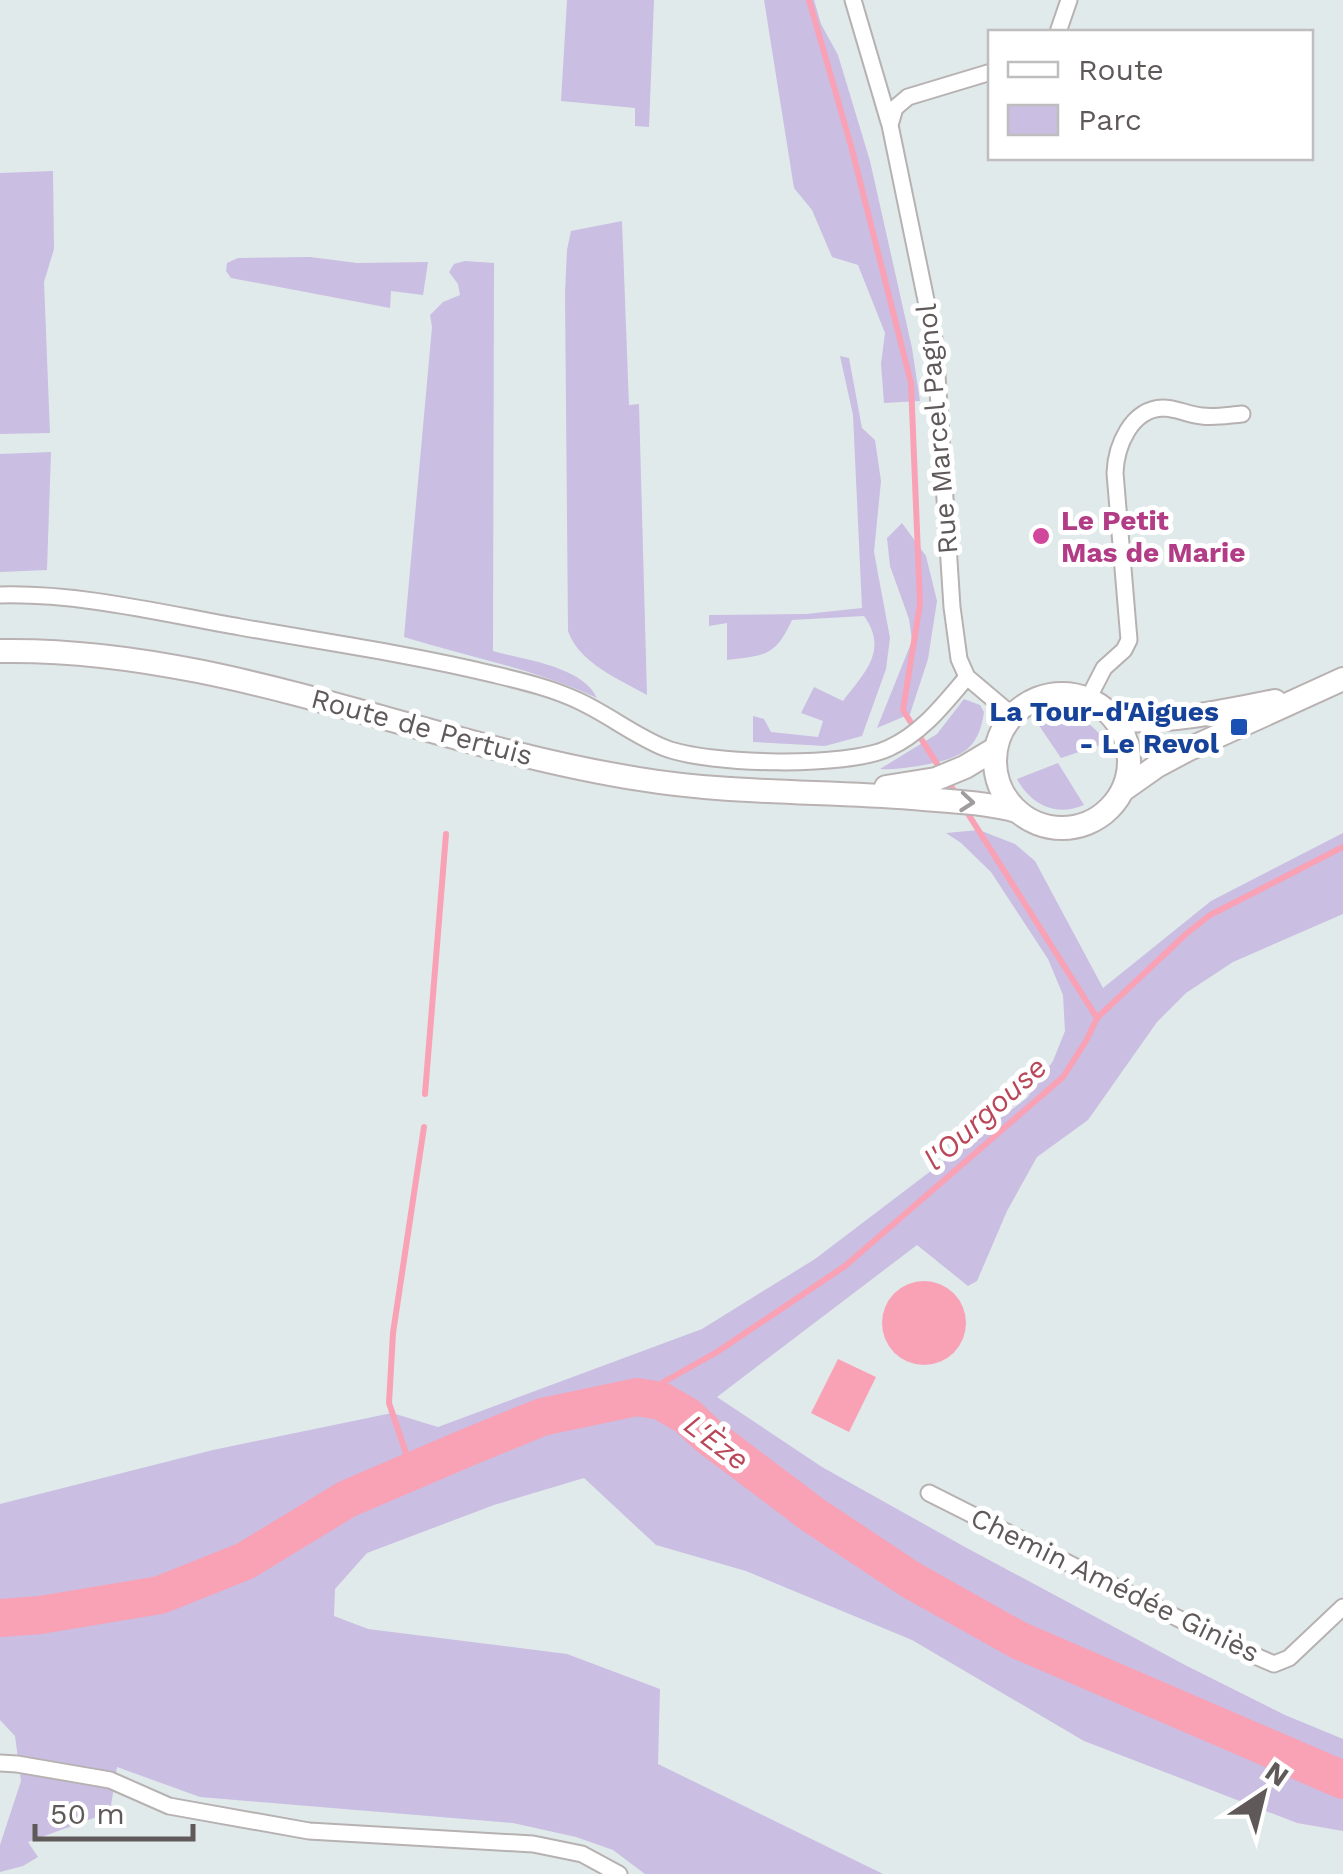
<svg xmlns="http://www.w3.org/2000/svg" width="1343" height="1874" viewBox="0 0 1343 1874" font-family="'Work Sans',sans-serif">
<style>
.green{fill:#cabee2}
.water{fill:#f9a2b6}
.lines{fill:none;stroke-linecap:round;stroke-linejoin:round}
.stream{stroke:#f9a2b6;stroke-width:6}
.river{stroke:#f9a2b6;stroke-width:38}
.street-casing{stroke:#b7b1b1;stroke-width:19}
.secondary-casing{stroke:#bab2b2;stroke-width:26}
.street{stroke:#fff;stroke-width:15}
.secondary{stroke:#fff;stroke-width:22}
.oneway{stroke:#a09b9c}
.hotel-dot{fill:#d1479c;stroke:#fff;stroke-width:4}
.transit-dot{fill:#1a4fb4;stroke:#fff;stroke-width:4}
.labels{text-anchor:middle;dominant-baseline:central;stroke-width:10;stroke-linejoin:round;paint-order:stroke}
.street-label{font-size:28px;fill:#60595a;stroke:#fff}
.hotel-label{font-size:28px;font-weight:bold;fill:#b23c85;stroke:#fff;text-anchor:start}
.transit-label{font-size:28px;font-weight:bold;fill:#164399;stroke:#fff;text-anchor:end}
.water-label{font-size:30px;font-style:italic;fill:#ba4759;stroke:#fff}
</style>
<rect width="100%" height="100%" fill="#e0eaeb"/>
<!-- green -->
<g class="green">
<polygon points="567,0 654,0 649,127 635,126 635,108 561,101"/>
<polygon points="764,0 814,0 821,24 838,55 870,161 912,348 920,401 884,403 881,364 885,333 858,265 832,257 812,210 794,188"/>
<polygon points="53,171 54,249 44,282 50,433 0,434 0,173"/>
<path d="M622,221L629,405L639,404L647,695C619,679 579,663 568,631L565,293L567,250L571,231Z"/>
<polygon points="310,257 357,263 428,262 423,295 391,291 390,308 231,278 226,271 227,263 238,258"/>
<path d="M465,261L494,263L493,651C524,660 582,666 597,698C536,669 468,657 404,637L432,327L430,315L443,302L460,295L458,284L449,272L454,264Z"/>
<path d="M840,356L849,358L862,428L875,440L881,481L874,552L890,638L886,669L862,736L825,746L753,742V716L764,719L771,732L818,737L823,721L801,713L814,687L843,701C864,673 889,651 864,616L792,620C775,657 765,655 727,660V623L709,626V615L806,614L862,608L853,415Z"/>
<polygon points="51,452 47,570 0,572 0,454"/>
<polygon points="902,523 926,556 937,601 928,659 910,714 877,728 912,641 909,619 890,566 887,538"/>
<path d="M964,699L980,705L984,712C979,748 963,757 929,764C913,767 896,770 880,769L937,734Z"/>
<path d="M1060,714C1082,716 1094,725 1106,743L1061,758L1036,721Z"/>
<path d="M1058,763L1084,805C1056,817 1031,805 1017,779Z"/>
<polygon points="979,830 1015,844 1035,861 1103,988 1211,901 1343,833 1343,914 1233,962 1186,993 1157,1022 1088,1120 1037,1157 1007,1211 977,1281 968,1286 917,1245 717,1397 822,1467 965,1547 1185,1665 1285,1715 1343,1739 1343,1831 1297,1823 1084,1741 912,1640 746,1571 656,1545 584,1478 494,1505 367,1553 335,1589 334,1616 368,1629 567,1654 660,1689 658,1764 883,1874 645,1874 613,1850 576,1837 513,1823 200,1797 117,1767 110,1812 28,1842 38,1857 23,1866 0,1872 0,1845 21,1781 15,1736 0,1720 0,1504 213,1450 392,1413 438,1427 702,1329 815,1259 1027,1098 1053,1061 1065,1031 1063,995 1048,959 991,872 961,843 946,833"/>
</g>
<!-- water -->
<g class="water">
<circle cx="924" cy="1323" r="42"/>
<polygon points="838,1359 876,1377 849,1432 811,1413"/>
</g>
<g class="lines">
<!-- stream -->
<g class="stream">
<polyline points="809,0 851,146 911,383 920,604 903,710 956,794"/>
<polyline points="965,809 1097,1018"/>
<polyline points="425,1094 446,834"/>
<polyline points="637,1397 717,1352 845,1266 1063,1077 1086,1041 1097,1018 1186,934 1210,915 1343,847"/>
<polyline points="412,1471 389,1403 393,1333 424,1127"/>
</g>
<!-- river -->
<polyline class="river" points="0,1618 40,1615 160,1595 245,1561 347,1499 466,1448 542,1417 637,1397 661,1401 687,1416 707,1435 813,1515 911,1580 1018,1640 1343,1780"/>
<!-- street casing -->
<g class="street-casing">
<g id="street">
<polyline points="853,0 889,122"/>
<polyline points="1058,32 1069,0"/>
<polyline points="991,72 908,97 895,108 890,125 935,344 952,607 959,659 967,677 1012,715"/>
<path d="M0,595C80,593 161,613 240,627C324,642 409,654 492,674C521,681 552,688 579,701C609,715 635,736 665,748C709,765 847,768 889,748C922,733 944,704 967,677"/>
<path d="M1088,699L1104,668L1124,650L1129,640L1115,473C1116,446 1131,409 1163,408C1176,408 1189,415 1202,416C1215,418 1229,415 1242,414"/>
<polyline points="929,1493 1239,1649 1274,1664 1289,1658 1343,1607"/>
<polyline points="0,1763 17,1764 110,1780 169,1806 309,1831 533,1844 582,1854 619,1874"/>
</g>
</g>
<!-- secondary casing -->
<g class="secondary-casing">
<g id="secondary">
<path d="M0,651C221,647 424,745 639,779C729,794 821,791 912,798C947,801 983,802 1017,811"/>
<circle cx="1062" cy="761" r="67"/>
<path d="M1115,720C1170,723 1221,712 1275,701"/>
<polyline points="886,787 936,779 965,767 995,749"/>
<polyline points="1123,790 1157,766 1187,750 1343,679"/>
</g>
</g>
<!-- street -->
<use href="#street" class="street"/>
<!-- secondary -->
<use href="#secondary" class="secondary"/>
</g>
<!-- one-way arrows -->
<defs><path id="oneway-chevron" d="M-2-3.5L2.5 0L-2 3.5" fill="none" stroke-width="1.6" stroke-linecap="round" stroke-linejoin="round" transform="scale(2.5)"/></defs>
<use class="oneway" href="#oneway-chevron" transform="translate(967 802) rotate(5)"/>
<!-- markers -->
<circle class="hotel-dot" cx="1041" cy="536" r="10"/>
<rect class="transit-dot" x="1229" y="717" width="20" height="20" rx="5"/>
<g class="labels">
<!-- street labels -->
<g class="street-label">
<text transform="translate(937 429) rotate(-95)">Rue Marcel Pagnol</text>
<text transform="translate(422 727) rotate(15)">Route de Pertuis</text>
<text transform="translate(1115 1585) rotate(26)">Chemin Amédée Giniès</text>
</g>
<!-- hotel labels -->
<g class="hotel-label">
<text x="1061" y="520">Le Petit<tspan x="1061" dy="32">Mas de Marie</tspan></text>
</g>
<!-- transit labels -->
<g class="transit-label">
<text x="1219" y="711">La Tour-d'Aigues<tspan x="1219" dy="32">- Le Revol</tspan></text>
</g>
<!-- water labels -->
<g class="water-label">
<text transform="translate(985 1113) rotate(-42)">l'Ourgouse</text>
<text transform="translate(717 1442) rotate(37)">L'Èze</text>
</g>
</g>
<!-- legend -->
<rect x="988" y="30" width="325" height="130" fill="#ffffff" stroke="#bfbdbd" stroke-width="2.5"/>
<rect x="1008" y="62" width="50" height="15" fill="#ffffff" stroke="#bfbdbd" stroke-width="2.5"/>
<text x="1078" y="80" font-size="30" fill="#60595a">Route</text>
<rect x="1008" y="105" width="50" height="30" fill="#cabee2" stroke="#bfbdbd" stroke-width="2.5"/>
<text x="1078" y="130" font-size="30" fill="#60595a">Parc</text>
<!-- north arrow -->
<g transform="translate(1263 1794) rotate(35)" stroke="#ffffff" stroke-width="8" paint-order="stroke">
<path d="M0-8L18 38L0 25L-18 38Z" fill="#60595a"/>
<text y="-15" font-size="28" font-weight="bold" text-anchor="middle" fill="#60595a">N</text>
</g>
<!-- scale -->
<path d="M35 1824v15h158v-15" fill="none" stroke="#60595a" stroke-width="5"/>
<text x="50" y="1824" font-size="30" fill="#60595a" stroke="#ffffff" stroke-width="8" paint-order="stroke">50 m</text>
</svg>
